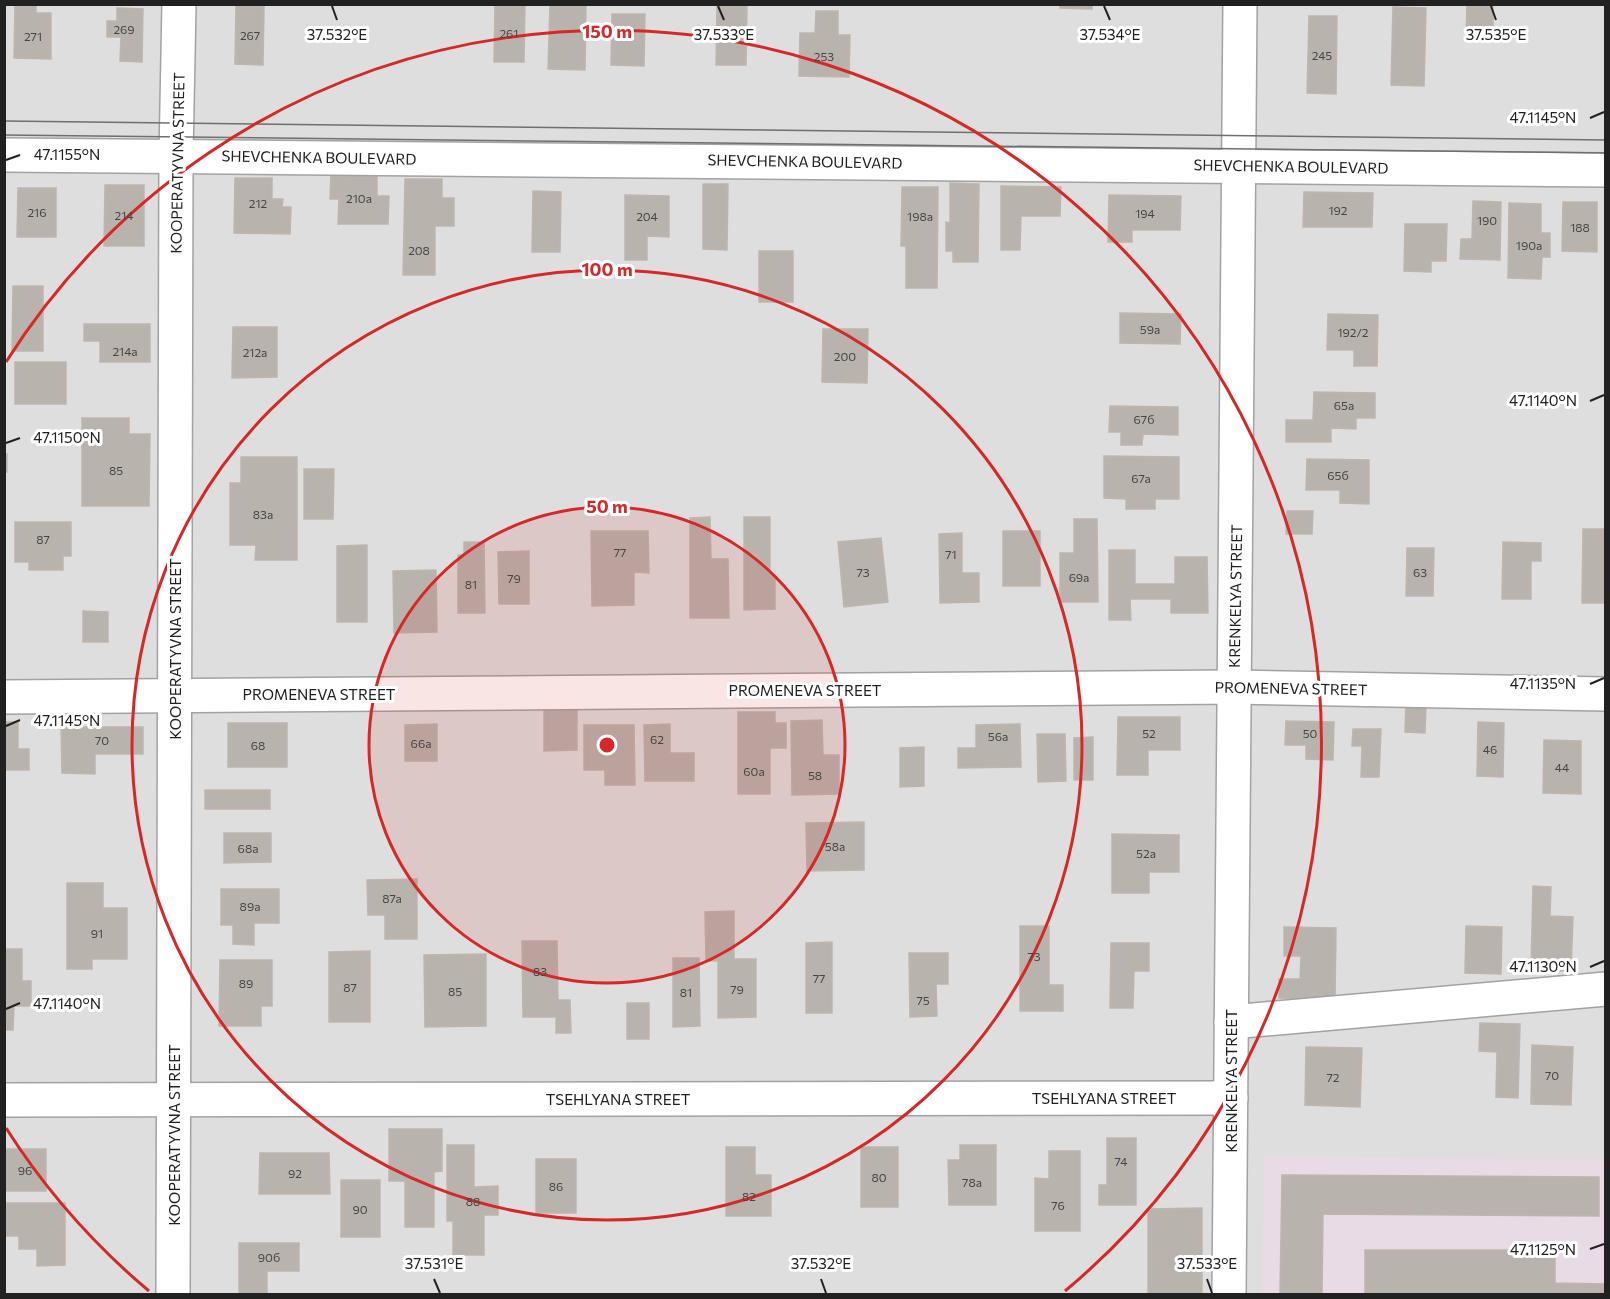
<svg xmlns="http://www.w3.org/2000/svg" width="1610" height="1299" viewBox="0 0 1610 1299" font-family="Commissioner,sans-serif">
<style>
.residential{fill:#dfdede}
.industrial{fill:#e8dbe6}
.building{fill:#b9b3ae;stroke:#c0b5ad;stroke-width:1.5}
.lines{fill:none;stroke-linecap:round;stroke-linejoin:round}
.minor-casing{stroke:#a2a2a2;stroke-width:36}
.minor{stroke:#fff;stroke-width:33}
.tram{stroke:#6f6f6f;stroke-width:1.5}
.ticks{fill:none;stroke:#212121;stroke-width:2}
.ring{fill:none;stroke:#d62828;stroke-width:3}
.labels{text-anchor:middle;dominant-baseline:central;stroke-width:6;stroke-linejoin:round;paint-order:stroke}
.number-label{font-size:12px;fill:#474644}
.street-label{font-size:15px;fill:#212121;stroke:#fff}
.ticks-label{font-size:15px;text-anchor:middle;fill:#212121;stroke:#fff;stroke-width:6;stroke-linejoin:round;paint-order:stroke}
.centre{fill:#d62828;stroke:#fff;stroke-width:3}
.ring-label{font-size:18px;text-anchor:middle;font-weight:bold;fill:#d62828;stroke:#fff;stroke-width:6;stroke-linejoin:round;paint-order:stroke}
</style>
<rect width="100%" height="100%" fill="#f0ede9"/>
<!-- residential -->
<rect class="residential" x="5" y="5" width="1600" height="1289"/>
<!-- industrial -->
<polygon class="industrial" points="1264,1157 1605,1160 1605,1294 1262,1294"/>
<!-- building -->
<g class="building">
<polygon points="15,4 36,4 36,13 51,13 51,59 14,58"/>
<polygon points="236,4 278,4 264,5 263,65 235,64"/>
<polygon points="495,4 525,4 524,62 494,62"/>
<polygon points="550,4 586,4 585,70 548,69"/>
<polygon points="717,4 747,4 746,65 716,65"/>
<polygon points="1060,4 1092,4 1092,9 1060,8"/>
<polygon points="1467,4 1493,4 1493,40 1466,39"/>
<polygon points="1393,7 1426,8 1424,86 1391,85"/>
<polygon points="117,8 143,9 142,62 120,61 121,37 107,37 107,21 117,21"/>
<polygon points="816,11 838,11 838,35 850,35 849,77 799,76 800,33 815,33"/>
<polygon points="612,14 645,14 644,66 611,65"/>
<polygon points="1309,16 1337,16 1336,94 1307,93"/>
<polygon points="331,174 377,174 377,196 389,196 388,224 338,224 339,199 330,199"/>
<polygon points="235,178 272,178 272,199 283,199 282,207 291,207 290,234 234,233"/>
<polygon points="405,179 442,179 442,198 454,198 454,226 435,226 435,275 403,275"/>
<polygon points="950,183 979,184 978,262 953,262 953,251 946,251 946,222 950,223"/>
<polygon points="703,184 728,184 727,250 703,249"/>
<polygon points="105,185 144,185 144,246 104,246"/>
<polygon points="1001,186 1061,187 1060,216 1021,216 1020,250 1001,250"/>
<polygon points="902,187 938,187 937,288 906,288 906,246 901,246"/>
<polygon points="18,188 56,188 56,237 17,237"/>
<polygon points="533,191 561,192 560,252 532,252"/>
<polygon points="1304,192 1373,193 1372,227 1303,227"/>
<polygon points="625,195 669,196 669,237 647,236 647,260 625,260"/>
<polygon points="1109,195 1181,196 1180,230 1132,230 1132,242 1108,242"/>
<polygon points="1473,201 1501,202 1500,260 1460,259 1461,239 1472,239"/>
<polygon points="1563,202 1597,202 1597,252 1562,251"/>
<polygon points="1509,203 1541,204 1541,233 1550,233 1550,257 1542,257 1541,279 1508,278"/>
<polygon points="1405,224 1447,224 1446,261 1431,261 1431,272 1404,271"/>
<rect x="759" y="251" width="34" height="51"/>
<polygon points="13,286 43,286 43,351 12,351"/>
<polygon points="1120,313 1181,314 1180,344 1120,343"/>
<polygon points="1328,314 1378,315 1377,366 1354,366 1354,350 1327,350"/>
<polygon points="84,324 150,324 150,362 100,362 100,341 84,341"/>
<polygon points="233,327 277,327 277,377 232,378"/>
<polygon points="823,329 868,329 867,383 822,382"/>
<rect x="15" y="362" width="51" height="42"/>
<polygon points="1314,392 1375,393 1375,418 1356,418 1356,429 1331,428 1331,442 1286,442 1286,420 1313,420"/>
<polygon points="1110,406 1178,407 1178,435 1143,434 1142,445 1121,445 1121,432 1109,432"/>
<polygon points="82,418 129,418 129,434 150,434 149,506 82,506"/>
<rect x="4" y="454" width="3" height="18"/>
<polygon points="1104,456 1179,457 1179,499 1155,499 1155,509 1126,509 1126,499 1104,498"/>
<polygon points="241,457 297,457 297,560 255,560 256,545 230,545 230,483 241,483"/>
<polygon points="1307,459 1369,460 1369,504 1340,503 1340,490 1306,490"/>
<polygon points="304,469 334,469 333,519 304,519"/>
<polygon points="1287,511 1313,511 1312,534 1286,534"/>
<polygon points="710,517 711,559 728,559 729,618 690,618 690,518"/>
<polygon points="744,517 770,517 770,576 775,576 775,609 744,610"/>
<polygon points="1074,519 1097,519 1098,602 1060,602 1060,553 1074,553"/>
<polygon points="15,522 71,522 71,556 63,556 63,570 29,570 29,562 15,562"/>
<polygon points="1583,529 1606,529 1606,603 1582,603"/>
<polygon points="591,531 648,531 649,573 634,572 634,605 592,606"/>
<rect x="1003" y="531" width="37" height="55"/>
<polygon points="962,533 962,573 979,573 979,602 940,603 939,534"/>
<polygon points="881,538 888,602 844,607 838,542"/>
<polygon points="464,542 484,542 485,613 458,613 458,555 464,555"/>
<polygon points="1503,542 1541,543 1541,561 1531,561 1531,599 1502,599"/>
<polygon points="367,545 367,622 337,622 337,546"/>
<polygon points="1407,548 1434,548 1433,596 1406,596"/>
<polygon points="1109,550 1135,550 1135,584 1175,584 1175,557 1207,557 1208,613 1171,613 1171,599 1130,599 1131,620 1109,620"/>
<polygon points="529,551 529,604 499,604 498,552"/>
<polygon points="436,570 437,632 394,633 393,571"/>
<polygon points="83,611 108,612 108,642 83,642"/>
<polygon points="1406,703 1426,704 1425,733 1405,732"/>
<polygon points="544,707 577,707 577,750 544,751"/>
<polygon points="738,712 775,712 775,723 786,723 786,748 770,748 770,794 738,794"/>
<polygon points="1118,717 1180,717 1180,750 1148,750 1148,775 1117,775"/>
<polygon points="822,720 823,755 839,755 839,794 792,795 791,721"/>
<polygon points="1286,721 1334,722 1333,760 1306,759 1306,745 1285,745"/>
<polygon points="4,722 18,722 18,749 29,749 29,770 4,770"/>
<polygon points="1478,722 1504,723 1503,777 1477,776"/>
<rect x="228" y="723" width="59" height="44"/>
<polygon points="437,724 437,761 405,761 405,725"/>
<polygon points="670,724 670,753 694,753 694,781 645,781 644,725"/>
<polygon points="1020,724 1021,767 958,768 958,748 976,748 976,725"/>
<polygon points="584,725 634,725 635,785 605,785 605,770 584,770"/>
<polygon points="61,727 143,727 143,754 95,754 95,774 62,773"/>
<polygon points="1353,729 1381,729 1379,777 1361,777 1362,746 1352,746"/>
<polygon points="1037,734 1065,734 1066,781 1038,782"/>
<polygon points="1093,737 1093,780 1074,780 1074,738"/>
<polygon points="1544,740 1581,741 1581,794 1543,793"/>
<polygon points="924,747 924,786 900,787 900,748"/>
<rect x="205" y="790" width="65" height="19"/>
<polygon points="864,822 864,870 807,871 806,823"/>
<polygon points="224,833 271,833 271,862 224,863"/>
<polygon points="1112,834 1179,835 1179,872 1149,872 1149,893 1112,893"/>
<polygon points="417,879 417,939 385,939 385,915 368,915 367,880"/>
<polygon points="67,883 103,883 103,908 127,908 127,959 92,959 92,969 67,969"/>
<polygon points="1533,886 1551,887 1550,916 1573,917 1571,971 1531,971"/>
<polygon points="221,889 279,889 279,923 254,923 254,945 233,944 233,925 221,925"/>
<polygon points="734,911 734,959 756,959 756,1017 718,1018 718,961 706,961 705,912"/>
<polygon points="1020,926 1049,926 1049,985 1063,985 1063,1011 1020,1011"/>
<polygon points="1466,926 1502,927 1501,974 1465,973"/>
<polygon points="1284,927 1336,928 1335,999 1279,998 1279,979 1300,979 1301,956 1284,956"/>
<polygon points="522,941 557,941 558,1000 570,1000 571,1033 556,1033 556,1017 523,1017"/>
<polygon points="832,942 832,1013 806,1013 806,943"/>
<polygon points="1111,943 1149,943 1149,971 1134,971 1133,1008 1110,1008"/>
<polygon points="4,949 22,949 22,981 31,981 31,1006 14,1006 13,1030 4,1030"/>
<polygon points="370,951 370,1022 329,1022 329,952"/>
<polygon points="909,953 948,953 948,984 936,984 937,1016 910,1017"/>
<polygon points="486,954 486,1026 425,1027 424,955"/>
<polygon points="673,958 699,958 700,1026 673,1027"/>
<polygon points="220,960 272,960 272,1006 261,1006 261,1026 219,1026"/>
<rect x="627" y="1003" width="22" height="36"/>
<polygon points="1480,1023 1520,1024 1518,1098 1496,1097 1497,1052 1479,1051"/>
<polygon points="1532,1045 1573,1047 1571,1105 1531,1104"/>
<polygon points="1306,1047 1362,1048 1360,1107 1305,1105"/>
<polygon points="389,1129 442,1129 442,1171 434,1172 434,1227 405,1227 405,1181 389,1181"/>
<polygon points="1107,1138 1136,1138 1136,1205 1099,1205 1099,1185 1107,1185"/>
<polygon points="447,1145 474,1145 474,1187 498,1186 498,1215 484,1215 484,1255 453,1255 453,1221 447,1221"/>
<polygon points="960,1145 996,1145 996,1205 949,1205 948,1160 960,1160"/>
<polygon points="726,1147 755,1147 755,1175 771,1175 771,1216 726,1216"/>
<rect x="861" y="1147" width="37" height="60"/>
<rect x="4" y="1149" width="42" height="42"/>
<polygon points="1049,1151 1080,1151 1080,1231 1035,1231 1035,1178 1049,1179"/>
<polygon points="260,1153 329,1153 330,1194 259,1194"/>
<rect x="536" y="1159" width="40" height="54"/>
<polygon points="1282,1175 1599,1177 1599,1216 1323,1214 1322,1294 1280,1294"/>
<rect x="341" y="1180" width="39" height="57"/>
<polygon points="4,1203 65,1203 65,1265 37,1266 37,1249 19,1249 19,1236 4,1236"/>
<polygon points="1202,1208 1202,1294 1148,1294 1148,1209"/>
<polygon points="239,1243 299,1243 299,1271 267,1271 267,1294 239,1294"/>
<polygon points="1365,1250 1555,1250 1555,1283 1606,1284 1606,1294 1365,1294"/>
</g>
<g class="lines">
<!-- minor casing -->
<g class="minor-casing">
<g id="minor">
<polyline points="4,155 1606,170"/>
<polyline points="4,697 1234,687 1606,694"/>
<polyline points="1231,1022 1606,989"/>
<polyline points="4,1100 1231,1098"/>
<polyline points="173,1294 176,156 179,4"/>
<polyline points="1229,1294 1240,4"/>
</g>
</g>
<!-- minor -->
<use href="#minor" class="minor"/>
<!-- tram -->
<g class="tram">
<polyline points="4,121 1606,140"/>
<polyline points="4,135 1606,153"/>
</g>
</g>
<!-- ticks -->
<path class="ticks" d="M332,6L337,20M718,6L724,20M1104,6L1110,20M1491,6L1496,20M1590,118L1604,112M6,160L20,155M1590,401L1604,395M6,443L20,438M1590,684L1604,678M6,726L20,720M1590,967L1604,961M6,1009L20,1003M1590,1249L1604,1244M434,1279L440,1293M821,1279L826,1293M1207,1279L1212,1293"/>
<!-- distance rings -->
<circle cx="607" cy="745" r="238" fill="#d62828" fill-opacity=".12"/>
<g class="ring">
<circle cx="607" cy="745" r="238"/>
<circle cx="607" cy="745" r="475"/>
<path d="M149 1291A713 713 0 0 1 6 1128M6 362A713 713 0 1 1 1065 1291"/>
</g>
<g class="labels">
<!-- number labels -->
<g class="number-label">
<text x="124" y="29">269</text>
<text x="509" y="33">261</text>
<text x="250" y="35">267</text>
<text x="33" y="36">271</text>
<text x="1322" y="55">245</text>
<text x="824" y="56">253</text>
<text x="359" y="198">210а</text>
<text x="258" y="203">212</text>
<text x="1338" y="210">192</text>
<text x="37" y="212">216</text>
<text x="1145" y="213">194</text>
<text x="124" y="215">214</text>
<text x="647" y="216">204</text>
<text x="920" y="216">198а</text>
<text x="1487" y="220">190</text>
<text x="1580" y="227">188</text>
<text x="1529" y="245">190а</text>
<text x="419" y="250">208</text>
<text x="1150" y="329">59а</text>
<text x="1353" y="332">192/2</text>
<text x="125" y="351">214а</text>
<text x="255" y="352">212а</text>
<text x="845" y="356">200</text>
<text x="1344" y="405">65а</text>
<text x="1144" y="419">67б</text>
<text x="116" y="470">85</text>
<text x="1338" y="475">65б</text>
<text x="1141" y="478">67а</text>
<text x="263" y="514">83а</text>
<text x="43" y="539">87</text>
<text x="620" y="552">77</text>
<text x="951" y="554">71</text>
<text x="863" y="572">73</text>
<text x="1420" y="572">63</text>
<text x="1079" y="577">69а</text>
<text x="514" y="578">79</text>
<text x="471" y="584">81</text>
<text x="1149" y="733">52</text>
<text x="1310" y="733">50</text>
<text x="998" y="736">56а</text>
<text x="657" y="739">62</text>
<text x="102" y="740">70</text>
<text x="421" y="743">66а</text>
<text x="258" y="745">68</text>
<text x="1490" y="749">46</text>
<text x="1562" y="767">44</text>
<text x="754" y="771">60а</text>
<text x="815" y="775">58</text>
<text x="835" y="846">58а</text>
<text x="248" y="848">68а</text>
<text x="1146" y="853">52а</text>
<text x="392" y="898">87а</text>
<text x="250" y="906">89а</text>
<text x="97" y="933">91</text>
<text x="1034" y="956">73</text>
<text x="540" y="971">83</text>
<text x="819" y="978">77</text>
<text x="246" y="983">89</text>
<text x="350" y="987">87</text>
<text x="737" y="989">79</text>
<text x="455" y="991">85</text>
<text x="686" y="992">81</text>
<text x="923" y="1000">75</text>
<text x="1552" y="1075">70</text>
<text x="1333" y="1077">72</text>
<text x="1121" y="1161">74</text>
<text x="25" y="1170">96</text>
<text x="295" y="1173">92</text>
<text x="879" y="1177">80</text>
<text x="972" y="1182">78а</text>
<text x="556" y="1186">86</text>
<text x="749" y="1196">82</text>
<text x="473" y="1201">88</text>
<text x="1058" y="1205">76</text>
<text x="360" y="1209">90</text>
<text x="269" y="1257">90б</text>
</g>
<!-- street labels -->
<g class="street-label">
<text transform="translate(319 157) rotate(1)">SHEVCHENKA BOULEVARD</text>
<text transform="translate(805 161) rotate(1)">SHEVCHENKA BOULEVARD</text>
<text transform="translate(177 163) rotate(-89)">KOOPERATYVNA STREET</text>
<text transform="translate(1291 166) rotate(1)">SHEVCHENKA BOULEVARD</text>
<text transform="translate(1235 596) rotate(-89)">KRENKELYA STREET</text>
<text transform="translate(175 649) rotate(-90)">KOOPERATYVNA STREET</text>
<text transform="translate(1291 688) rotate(1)">PROMENEVA STREET</text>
<text x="805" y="690">PROMENEVA STREET</text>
<text x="319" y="694">PROMENEVA STREET</text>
<text transform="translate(1231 1081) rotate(-90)">KRENKELYA STREET</text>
<text x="1104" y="1098">TSEHLYANA STREET</text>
<text x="618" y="1099">TSEHLYANA STREET</text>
<text transform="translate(174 1135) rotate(-90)">KOOPERATYVNA STREET</text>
</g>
</g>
<g class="ticks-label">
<text x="337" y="40">37.532°E</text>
<text x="724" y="40">37.533°E</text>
<text x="1110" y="40">37.534°E</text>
<text x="1496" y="40">37.535°E</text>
<text x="1543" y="123">47.1145°N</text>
<text x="67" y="160">47.1155°N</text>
<text x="1543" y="406">47.1140°N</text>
<text x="67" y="443">47.1150°N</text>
<text x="1543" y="689">47.1135°N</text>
<text x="67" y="726">47.1145°N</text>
<text x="1543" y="972">47.1130°N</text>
<text x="67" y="1009">47.1140°N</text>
<text x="1543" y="1255">47.1125°N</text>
<text x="434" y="1269">37.531°E</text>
<text x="821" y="1269">37.532°E</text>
<text x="1207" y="1269">37.533°E</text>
</g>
<circle cx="607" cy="745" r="9" class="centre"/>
<g class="ring-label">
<text x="607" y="38">150 m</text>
<text x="607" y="276">100 m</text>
<text x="607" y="513">50 m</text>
</g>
<!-- border -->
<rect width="1610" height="1299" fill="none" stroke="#212121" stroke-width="12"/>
</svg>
